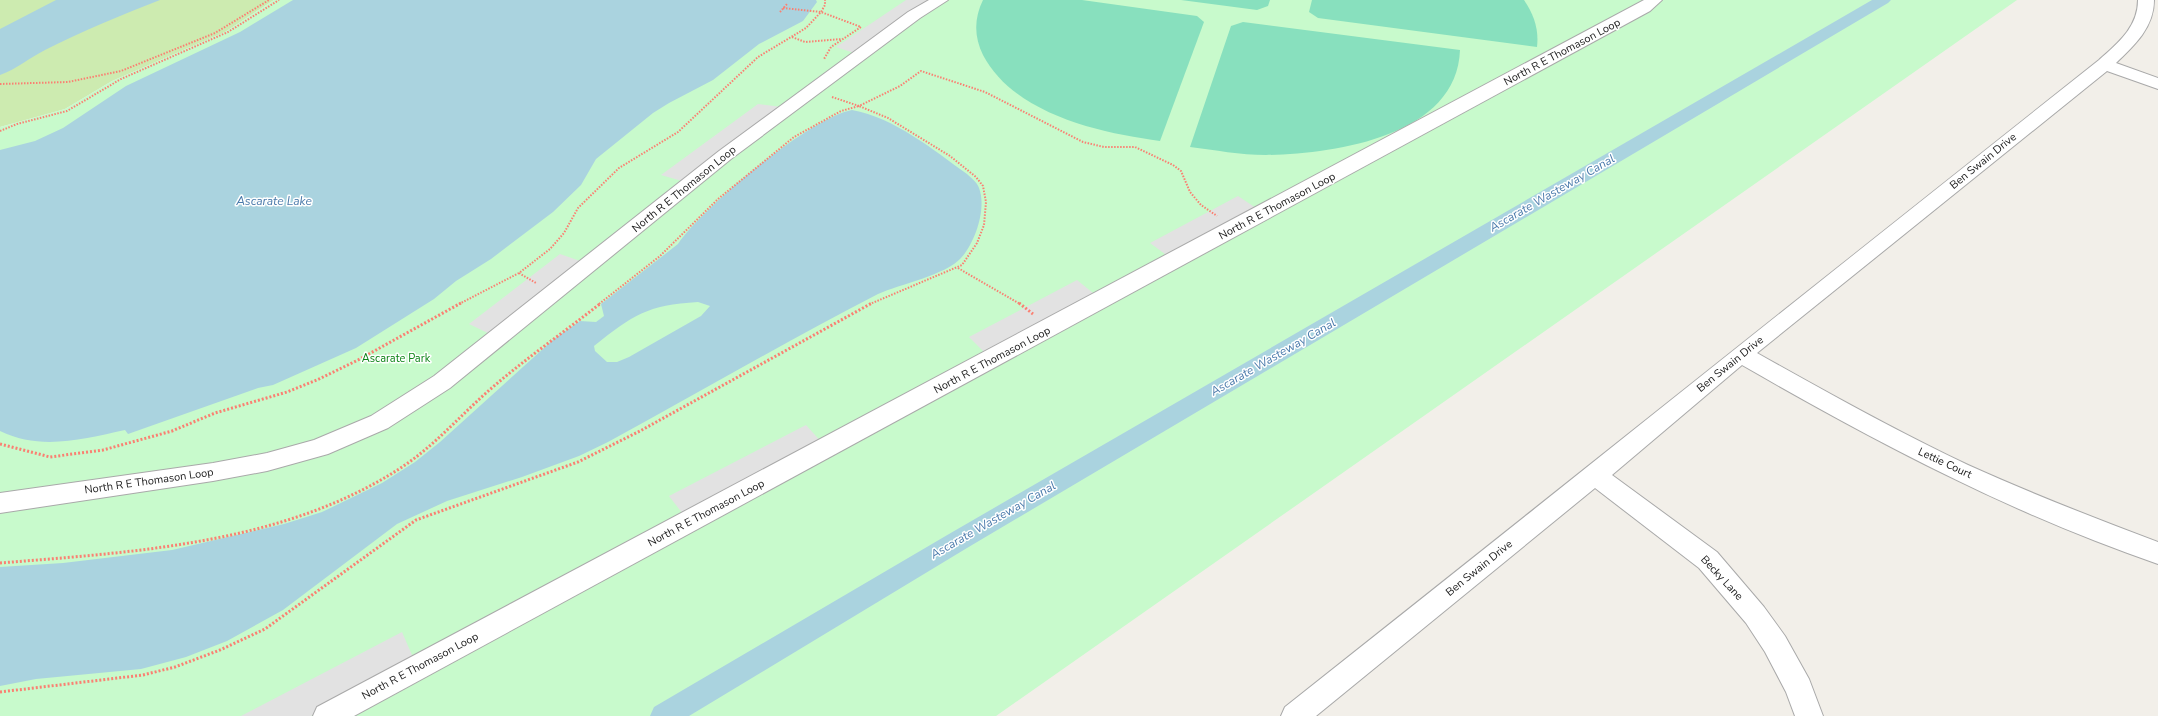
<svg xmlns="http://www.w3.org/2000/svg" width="2158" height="716" viewBox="0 0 2158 716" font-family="'Nunito Sans',sans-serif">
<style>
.grass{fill:#cdebb0}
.park{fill:#c8facc}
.pitch{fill:#88e0be}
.parking{fill:#e2e2e2}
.water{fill:#aad3df;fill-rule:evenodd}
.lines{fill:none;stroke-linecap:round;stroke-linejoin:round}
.canal{fill:#aad3df;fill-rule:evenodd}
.minor-casing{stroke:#a9a9a9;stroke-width:2}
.path-far1{stroke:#fa8072;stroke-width:2;stroke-dasharray:1.5 1.5;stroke-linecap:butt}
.path{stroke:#fa8072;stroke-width:3;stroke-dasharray:2 2;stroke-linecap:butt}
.minor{fill:#fff;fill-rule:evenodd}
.labels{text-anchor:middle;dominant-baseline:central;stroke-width:3;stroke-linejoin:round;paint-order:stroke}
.street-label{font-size:11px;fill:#222;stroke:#fff}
.park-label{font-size:11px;fill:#0c8416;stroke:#fff}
.water-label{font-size:12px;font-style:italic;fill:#4a7aab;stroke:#fff}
</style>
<rect width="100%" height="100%" fill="#f2efe9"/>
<!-- grass -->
<polygon class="grass" points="0,0 274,0 225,32 112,81 65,109 0,127"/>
<!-- park -->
<polygon class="park" points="274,0 2017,0 996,716 0,716 0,127 65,109 112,81 225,32"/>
<!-- pitch -->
<g class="pitch">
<path d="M983,0H1082L1197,16L1204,22L1160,141C1099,133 1014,114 983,55C974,37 974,18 983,0Z"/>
<polygon points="1181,0 1270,0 1268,6 1257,10"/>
<path d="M1312,0H1524C1534,15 1539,29 1537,47L1318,18L1309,12Z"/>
<path d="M1243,22L1460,50C1457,137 1333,154 1266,155C1240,155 1215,150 1190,147L1231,26Z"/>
</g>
<!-- parking -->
<g class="parking">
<polygon points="906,0 932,0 854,53 836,47"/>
<polygon points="758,104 782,107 682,181 661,175"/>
<polygon points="1238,196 1259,210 1169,257 1150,243"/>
<polygon points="560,254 583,262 494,336 469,324"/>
<polygon points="1077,280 1098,297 988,356 969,337"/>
<polygon points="806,425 824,445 686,518 669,496"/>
<polygon points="402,632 415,662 311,716 241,716"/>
</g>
<!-- water -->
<g class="water">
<path d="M56,0H160C121,15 83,31 45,50C29,58 17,69 0,75V29Z"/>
<path d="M293,0H816L817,2L803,21L759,44L713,80L669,103L653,113L596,159L581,185L553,212L491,259L456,281L434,299L356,348L273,385L258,388L128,434L125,430C83,439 41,451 0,431V150L35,141L63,128L126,86L240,32Z"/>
<path d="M852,110C895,118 932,149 967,174C971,178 977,182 979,188C987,208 975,243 961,258C946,275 900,284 878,294C787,341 698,393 608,442L579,456L522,477L447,501L397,524L283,610L227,641L186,657L141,669L36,679L0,686V567L63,563L172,550L284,524L322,512L382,483L415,462L440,442L554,339L580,321L596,322L604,316L601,304L678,244C703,207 809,118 852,110ZM698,302L710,306L701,316L629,357L617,362H607L595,351L594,346C633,315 647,305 698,302Z"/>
</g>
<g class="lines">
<!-- canal -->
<polygon class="canal" points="1872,0 1891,0 1888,3 967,548 689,716 650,716 654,707 949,534"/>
<!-- minor casing -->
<g class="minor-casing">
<g id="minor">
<polygon points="929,0 948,0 920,18 731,159 450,388 388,428 328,454 267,471 213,481 0,513 0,493 213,463 267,453 314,440 371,416 434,376 719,151 908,12"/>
<polygon points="1644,0 1662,0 1650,11 354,716 313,716 317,707"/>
<path d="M2138,0H2154C2154,27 2135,45 2116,63L2158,78V89L2107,71L1757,353C1826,392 1896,431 1968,465C2030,493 2094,518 2158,542V564C2012,514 1876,442 1742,365L1612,475L1717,552L1764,607L1785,636L1809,679L1823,716H1795L1786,692L1765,652L1746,623L1699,568L1595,488L1316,716H1281L1285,707C1557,492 1827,275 2099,60C2118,43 2138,27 2138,0Z"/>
</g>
</g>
<!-- path-far1 -->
<g class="path-far1">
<polyline points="783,8 821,12 861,27 831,47 824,59"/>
<polyline points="780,12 787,4"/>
<polyline points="792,37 805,42 842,39"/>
<polyline points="0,84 68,82 121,71 215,33 269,0"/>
<polyline points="832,97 859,106 900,86 921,71 985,92 1083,142 1104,147 1135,147 1173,165 1181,171 1190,192 1201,205 1217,216"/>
<polyline points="0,131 17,124 67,111 121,79 228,32 279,0"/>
<polyline points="958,268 1020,304"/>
<polyline points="519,273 536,283"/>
<polyline points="459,304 519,273 550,249 564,233 578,208 619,168 678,132 758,57 806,28 821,12 825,5 825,0"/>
<polyline points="599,304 660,256 718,199 794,137 841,111 859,106 888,118 950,156 976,177 983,186 986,202 984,225 977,243 962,265 870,304"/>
</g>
<!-- path -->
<g class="path">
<polyline points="1019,303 1033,314"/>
<polyline points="0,444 50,457 103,450 172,431 215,413 287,392 317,380 358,360 461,303"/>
<path d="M0,563C135,552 282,544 399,469C432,448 457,419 486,393C522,361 563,333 601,303"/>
<polyline points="0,692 143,675 175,667 220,650 265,629 416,520 578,462 640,431 872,303"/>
</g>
<!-- minor -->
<use href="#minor" class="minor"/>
</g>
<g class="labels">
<!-- street labels -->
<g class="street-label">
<text transform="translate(1562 52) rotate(-28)">North R E Thomason Loop</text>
<text transform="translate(1983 161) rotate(-39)">Ben Swain Drive</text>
<text transform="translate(684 189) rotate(-39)">North R E Thomason Loop</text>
<text transform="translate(1277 206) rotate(-28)">North R E Thomason Loop</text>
<text transform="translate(992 360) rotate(-28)">North R E Thomason Loop</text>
<text transform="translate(1730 364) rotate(-39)">Ben Swain Drive</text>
<text transform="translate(1945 463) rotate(25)">Lettie Court</text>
<text transform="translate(149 481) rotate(-8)">North R E Thomason Loop</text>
<text transform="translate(706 513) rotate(-28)">North R E Thomason Loop</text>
<text transform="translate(1479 568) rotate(-39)">Ben Swain Drive</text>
<text transform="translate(1722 578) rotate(47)">Becky Lane</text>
<text transform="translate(420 666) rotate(-28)">North R E Thomason Loop</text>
</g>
<!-- park labels -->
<g class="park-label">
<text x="396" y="358">Ascarate Park</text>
</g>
<!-- water labels -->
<g class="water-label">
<text transform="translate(1552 193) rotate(-30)">Ascarate Wasteway Canal</text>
<text x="274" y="201">Ascarate Lake</text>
<text transform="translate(1273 357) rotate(-30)">Ascarate Wasteway Canal</text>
<text transform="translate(993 520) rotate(-30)">Ascarate Wasteway Canal</text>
</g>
</g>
</svg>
